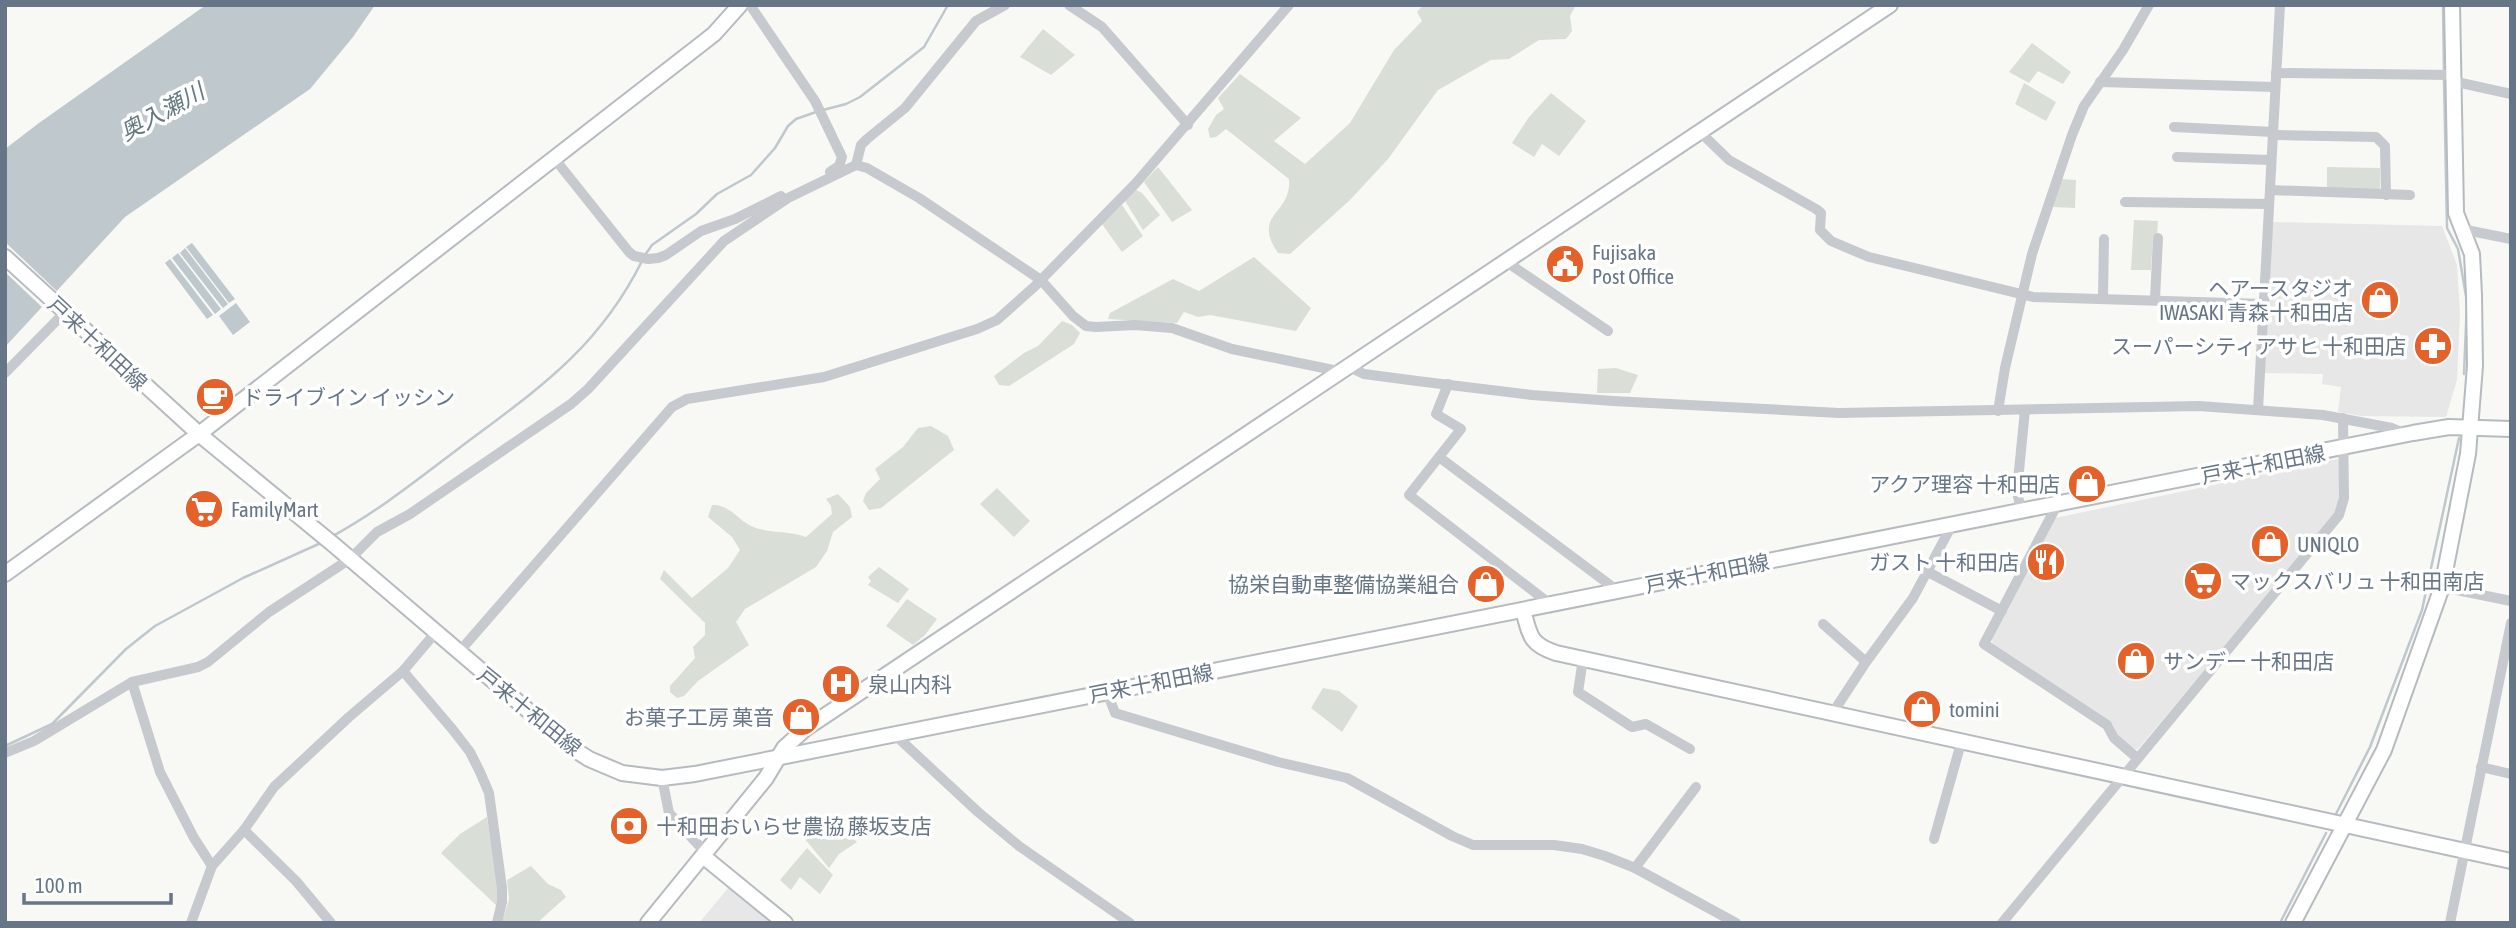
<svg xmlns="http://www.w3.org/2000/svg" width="2516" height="928" viewBox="0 0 2516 928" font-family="'Asap Condensed','Noto Sans JP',sans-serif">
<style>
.built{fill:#e6e7e6}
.green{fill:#d9dfd6}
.water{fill:#bec8cd}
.pier{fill:#f8f8f5}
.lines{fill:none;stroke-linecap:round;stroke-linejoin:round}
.stream{stroke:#bec8cd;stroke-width:2.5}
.secondary-casing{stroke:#b6bbc0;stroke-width:18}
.street{stroke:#c6c9cd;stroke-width:10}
.secondary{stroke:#fff;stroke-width:14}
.labels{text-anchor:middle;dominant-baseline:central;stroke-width:7;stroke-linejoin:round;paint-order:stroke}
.poi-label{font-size:21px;fill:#677686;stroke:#fff;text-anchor:start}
.street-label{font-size:21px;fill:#677686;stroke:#fff}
.water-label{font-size:23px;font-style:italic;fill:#637782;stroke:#fff}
</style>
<rect width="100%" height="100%" fill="#f8f8f5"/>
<!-- built -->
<g class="built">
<polygon points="2271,222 2442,226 2457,265 2460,313 2457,380 2446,417 2361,416 2338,412 2341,387 2322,384 2323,374 2264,373"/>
<polygon points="2338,459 2342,487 2338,512 2138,749 2132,750 2118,737 2114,726 2110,722 1993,645 1992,639 2055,518"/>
<polygon points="729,887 772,923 699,923"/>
</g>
<!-- green -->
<g class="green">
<path d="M1423,5H1576L1570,16L1572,31L1566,39L1539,40L1509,59L1491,60L1438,90L1388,159L1350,200L1290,254L1278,253C1251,213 1292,215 1289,179L1226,129L1216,137L1210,138L1208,129L1216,115L1224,109L1218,98L1240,74L1301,118L1274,141L1305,164L1350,123L1394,50L1422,21L1417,12Z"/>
<polygon points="1043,29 1075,55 1051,75 1020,57"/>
<polygon points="2032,43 2071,72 2063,84 2038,71 2029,83 2009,72"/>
<polygon points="2024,83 2056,102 2046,121 2015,104"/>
<polygon points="1551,93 1586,121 1559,156 1542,144 1534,157 1512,143 1529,117"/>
<polygon points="1158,167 1192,210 1172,222 1144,182"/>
<polygon points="2327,167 2380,168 2380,190 2327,189"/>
<polygon points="2061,179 2076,180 2075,208 2053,207"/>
<polygon points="1136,190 1142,193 1160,215 1143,230 1125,201"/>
<polygon points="1122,205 1143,236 1122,252 1102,224"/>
<polygon points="2134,220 2158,221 2157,236 2153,236 2151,270 2131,270"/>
<polygon points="1254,257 1311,308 1296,331 1210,315 1198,317 1184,312 1177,323 1108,319 1110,313 1173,279 1199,291"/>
<polygon points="1062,321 1072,325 1080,333 1074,344 1009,386 999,385 994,376 1024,353 1038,346"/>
<polygon points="1616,368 1638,375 1630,393 1597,393 1598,369"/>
<polygon points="931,426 948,436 954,450 881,508 869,510 863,501 866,493 880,479 875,469 903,447 918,428"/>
<polygon points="997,488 1030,521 1014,537 980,504"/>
<path d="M838,494L850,507L852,517L833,532L827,551L816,567L745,609L736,622L749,645L698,681L684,696L677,698L670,692V686L695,658L693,647L705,635V623L660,579L664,570L692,598L728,568L740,550L732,537L708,517L712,505C729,504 737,519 751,526C768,534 789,530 806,537L832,514L831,506L826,499Z"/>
<polygon points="879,567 909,589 898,603 868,585 871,581 868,577"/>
<polygon points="907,599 937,619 925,635 913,645 886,626"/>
<polygon points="1323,688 1339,691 1358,706 1342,732 1311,708"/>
<polygon points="487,817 499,895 497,906 441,853 460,834"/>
<polygon points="819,822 830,833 837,825 857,842 839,854 829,868 804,838"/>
<polygon points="807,848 833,875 820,894 800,877 791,890 780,880"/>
<polygon points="531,866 548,884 561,890 566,897 537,923 502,923 509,899 507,880"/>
</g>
<!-- water -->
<g class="water">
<polygon points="206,5 375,5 353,37 310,89 125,217 5,347 5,149 39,123"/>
<polygon points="192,243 235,299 229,303 186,247"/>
<polygon points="185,248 228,304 223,308 180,253"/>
<polygon points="178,253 221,309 215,314 172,258"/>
<polygon points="170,259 213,315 207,319 165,263"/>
<polygon points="236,303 250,322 233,335 219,316"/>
</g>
<!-- pier -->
<polygon class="pier" points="5,242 59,293 44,309 5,272"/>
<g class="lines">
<!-- stream -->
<g class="stream">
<polyline points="2443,5 2444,72"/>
<polyline points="2444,79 2447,228 2458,249 2467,302 2464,374"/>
<polyline points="823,110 846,104 860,97 924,47 948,5"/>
<polyline points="645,255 652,245 696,214 717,194 751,175 775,148 788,126 796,119 816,112"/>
<path d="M331,537C377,512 417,480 458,449C535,391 597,351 642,261"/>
<polyline points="5,746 52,724 126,649 155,626 243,578 323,542"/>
<polyline points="2336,814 2370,747 2422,610 2459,438"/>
<polyline points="2280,923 2326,833"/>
</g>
<!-- secondary casing -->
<g class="secondary-casing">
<g id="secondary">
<polyline points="5,257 199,434 334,545 572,748 589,759 622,773 662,778 695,774 2413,433 2449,427 2511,429"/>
<polyline points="5,574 199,434 700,45 714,34 740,5"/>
<path d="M1523,610C1530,635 1529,644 1556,653L2511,861"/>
<polyline points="703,856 785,923"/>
<polyline points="648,923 766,778 784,748 805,729 1890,5"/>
<polyline points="2293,923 2384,750 2442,587 2468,454 2475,366 2474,295 2472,254 2456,213 2452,5"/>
</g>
</g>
<!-- street -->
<g class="street">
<polyline points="750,5 815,101 842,157 839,166 830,172"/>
<polyline points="1069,5 1102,27 1188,125"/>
<polyline points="2276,73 2452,75"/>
<polyline points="2452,81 2511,94"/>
<polyline points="2100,82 2275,87"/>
<polyline points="2174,127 2273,132"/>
<polyline points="1700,132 1729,160 1816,209 1821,213 1820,230 1831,241 1869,257 2033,297 2264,304"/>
<polyline points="2273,135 2376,137 2385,146 2386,195"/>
<polyline points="2177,157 2271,160"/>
<polyline points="554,158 629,252 634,256 648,259 658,258 666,255 701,231 735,219 781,196"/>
<polyline points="856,165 861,145 867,139 905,108 976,21 1005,5"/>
<polyline points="2270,190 2410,195"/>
<polyline points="2125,202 2269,204"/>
<polyline points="2461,229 2511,239"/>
<polyline points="1505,261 1608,331"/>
<polyline points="2103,297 2104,239"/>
<polyline points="2155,299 2158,238"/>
<polyline points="1347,366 1364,374 1417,381 1532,395 1613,401 1839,413 2199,406 2323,415 2392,428 2406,434"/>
<polyline points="5,373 64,313"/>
<polyline points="1448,384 1436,414 1461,429 1409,495 1550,604"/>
<polyline points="2258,410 2280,5"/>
<polyline points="1998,411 2005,368 2032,254 2072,135 2084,106 2123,50 2149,5"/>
<polyline points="1439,457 1610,585 1611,592"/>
<polyline points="2057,505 1984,644 2107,725 2114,738 2137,758"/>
<polyline points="2021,511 2017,491 2025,410"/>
<polyline points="1928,572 2002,611"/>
<polyline points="2442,587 2511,601"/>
<polyline points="1823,624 1866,662"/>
<polyline points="459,652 672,407 687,399 824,377 977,329 997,320 1034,287 1136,183 1289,5"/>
<polyline points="1583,659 1578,692 1632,727 1646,724 1690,749"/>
<polyline points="403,671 453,730 470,752 480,772 489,793 502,888 502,902 497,923"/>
<polyline points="132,682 160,772 194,838 212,866"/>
<polyline points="1107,692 1115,713 1278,762 1347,778 1452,836 1473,845 1554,845 1582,849 1605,856 1635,868 1736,923"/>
<polyline points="1832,714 1866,662 1913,598 1952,525"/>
<polyline points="894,734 978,812 1019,846 1130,923"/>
<polyline points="5,753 34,741 132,682 198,667 208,662 269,612 350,559 377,532 410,514 571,404 588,389 724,241 788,198 856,165 867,168 919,198 1041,280 1073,316 1086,326 1096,327 1135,325 1172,328 1232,349 1338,371"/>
<polyline points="2481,767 2511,774"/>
<polyline points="662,778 669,813 706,853"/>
<polyline points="244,830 296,881 331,923"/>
<polyline points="1934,839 1961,743"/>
<polyline points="1635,868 1696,787"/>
<polyline points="191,923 212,866 244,830 274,787 349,717 403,671 436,632"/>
<polyline points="2002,923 2339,515 2344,498 2343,418"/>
<polyline points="2450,923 2511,623"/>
</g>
<!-- secondary -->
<use href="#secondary" class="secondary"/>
</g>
<!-- icons -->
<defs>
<g id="civic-disc" transform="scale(2.0125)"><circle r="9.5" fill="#e4622a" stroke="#fff"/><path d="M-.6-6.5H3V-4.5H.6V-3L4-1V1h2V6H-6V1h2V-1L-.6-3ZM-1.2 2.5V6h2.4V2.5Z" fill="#fff"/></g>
<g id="shop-disc" transform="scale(2.0125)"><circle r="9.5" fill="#e4622a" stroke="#fff"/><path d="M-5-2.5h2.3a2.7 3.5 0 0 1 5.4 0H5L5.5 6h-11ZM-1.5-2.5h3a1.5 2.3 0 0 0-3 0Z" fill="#fff"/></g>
<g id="pharmacy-disc" transform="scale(2.0125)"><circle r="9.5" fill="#e4622a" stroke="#fff"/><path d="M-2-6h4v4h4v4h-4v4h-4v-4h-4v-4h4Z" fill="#fff"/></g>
<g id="cafe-disc" transform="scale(2.0125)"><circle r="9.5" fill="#e4622a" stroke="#fff"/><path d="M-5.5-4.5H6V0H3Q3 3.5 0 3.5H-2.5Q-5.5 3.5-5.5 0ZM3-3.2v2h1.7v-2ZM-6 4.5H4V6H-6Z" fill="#fff"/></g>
<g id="supermarket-disc" transform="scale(2.0125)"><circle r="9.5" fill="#e4622a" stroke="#fff"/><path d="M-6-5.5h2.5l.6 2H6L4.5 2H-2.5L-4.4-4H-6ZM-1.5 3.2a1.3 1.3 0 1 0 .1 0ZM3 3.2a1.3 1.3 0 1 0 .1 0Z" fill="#fff"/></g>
<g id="restaurant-disc" transform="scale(2.0125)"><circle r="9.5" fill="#e4622a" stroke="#fff"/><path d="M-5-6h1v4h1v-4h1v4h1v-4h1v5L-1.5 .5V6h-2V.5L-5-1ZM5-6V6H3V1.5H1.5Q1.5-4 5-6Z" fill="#fff"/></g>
<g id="hospital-disc" transform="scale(2.0125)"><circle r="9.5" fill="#e4622a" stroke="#fff"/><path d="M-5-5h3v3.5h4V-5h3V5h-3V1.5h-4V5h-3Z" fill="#fff"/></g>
<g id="bank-disc" transform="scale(2.0125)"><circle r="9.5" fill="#e4622a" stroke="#fff"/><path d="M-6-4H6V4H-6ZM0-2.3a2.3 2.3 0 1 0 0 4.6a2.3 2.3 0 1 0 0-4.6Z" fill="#fff"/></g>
</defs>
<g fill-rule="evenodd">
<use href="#civic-disc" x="1565" y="264"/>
<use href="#shop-disc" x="2380" y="300"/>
<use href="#pharmacy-disc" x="2433" y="346"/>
<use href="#cafe-disc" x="215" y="397"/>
<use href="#shop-disc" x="2087" y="484"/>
<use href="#supermarket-disc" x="204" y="509"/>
<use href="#shop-disc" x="2270" y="544"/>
<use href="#restaurant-disc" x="2046" y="562"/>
<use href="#supermarket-disc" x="2203" y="581"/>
<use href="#shop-disc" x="1486" y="584"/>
<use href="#shop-disc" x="2136" y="661"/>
<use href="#hospital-disc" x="841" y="684"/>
<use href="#shop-disc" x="1922" y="709"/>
<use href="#shop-disc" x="801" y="717"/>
<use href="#bank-disc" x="629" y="826"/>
</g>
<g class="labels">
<!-- poi labels -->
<g class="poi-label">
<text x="1592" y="252">Fujisaka<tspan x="1592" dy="24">Post Office</tspan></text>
<text x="2353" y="288" text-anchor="end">ヘアースタジオ<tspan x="2353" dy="24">IWASAKI 青森十和田店</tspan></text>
<text x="2406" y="346" text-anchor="end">スーパーシティアサヒ 十和田店</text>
<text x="242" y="397">ドライブイン イッシン</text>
<text x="2060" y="484" text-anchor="end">アクア理容 十和田店</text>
<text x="231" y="509">FamilyMart</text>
<text x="2297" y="544">UNIQLO</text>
<text x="2019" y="562" text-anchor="end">ガスト 十和田店</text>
<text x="2230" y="581">マックスバリュ 十和田南店</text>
<text x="1459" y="584" text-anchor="end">協栄自動車整備協業組合</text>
<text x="2163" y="661">サンデー 十和田店</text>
<text x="868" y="684">泉山内科</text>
<text x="1949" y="709">tomini</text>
<text x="774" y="717" text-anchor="end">お菓子工房 菓音</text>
<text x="656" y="826">十和田おいらせ農協 藤坂支店</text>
</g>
<!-- street labels -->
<g class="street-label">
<text transform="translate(98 343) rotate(43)">戸来十和田線</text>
<text transform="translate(2263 464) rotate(-11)">戸来十和田線</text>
<text transform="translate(1707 573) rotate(-11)">戸来十和田線</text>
<text transform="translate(1151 683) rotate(-11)">戸来十和田線</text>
<text transform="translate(530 711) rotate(39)">戸来十和田線</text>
</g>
<!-- water labels -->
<g class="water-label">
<text transform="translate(162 112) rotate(-29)">奥入瀬川</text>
</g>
</g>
<!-- border -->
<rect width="2516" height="928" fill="none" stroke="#677686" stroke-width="14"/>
<!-- scale -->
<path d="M24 893v10h147v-10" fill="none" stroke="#677686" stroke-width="3.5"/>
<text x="35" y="893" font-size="21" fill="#677686" stroke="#ffffff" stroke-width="5" paint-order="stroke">100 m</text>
</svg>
